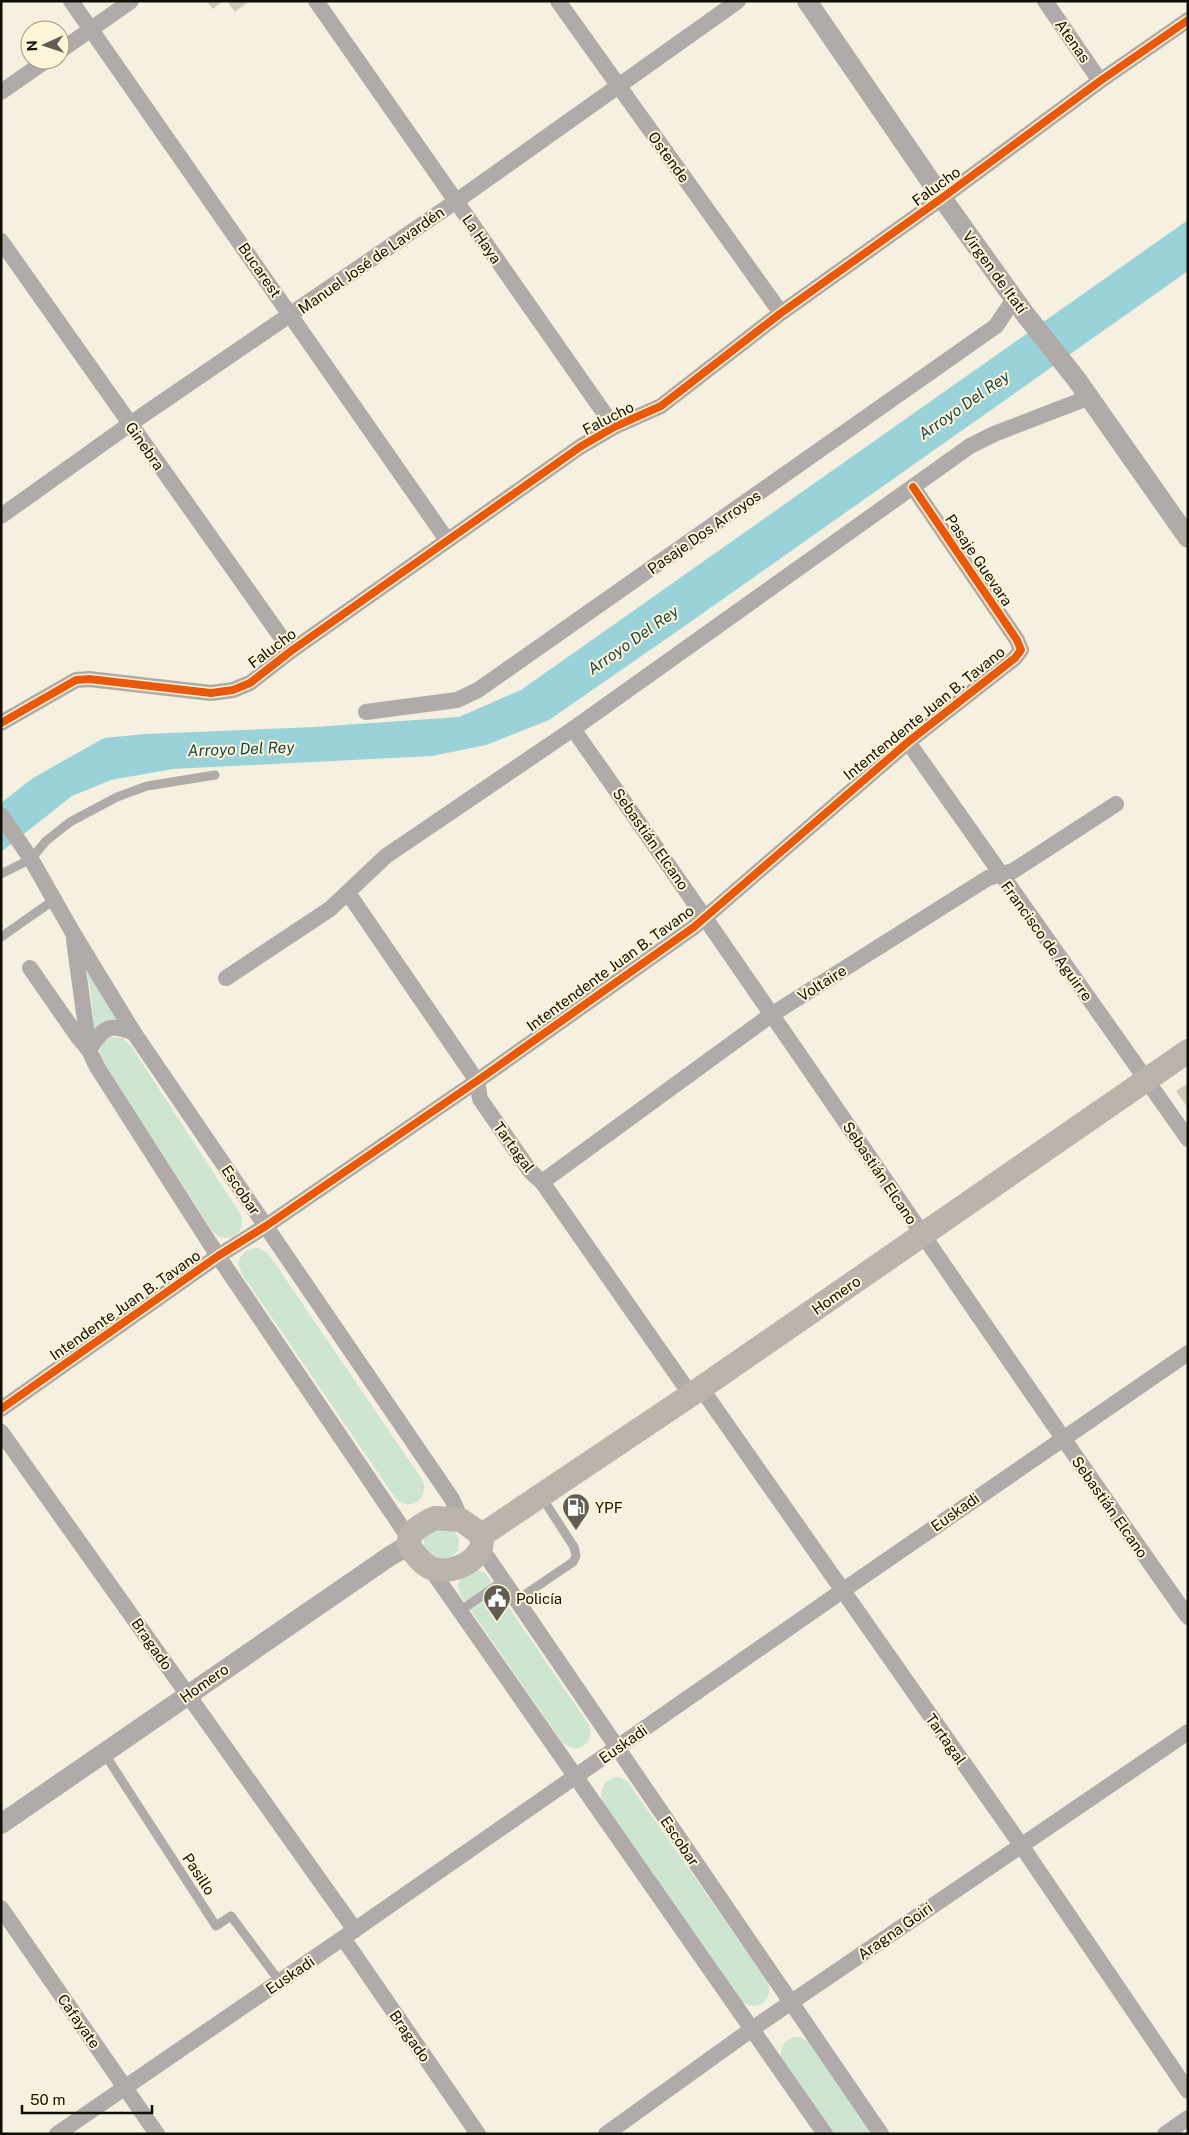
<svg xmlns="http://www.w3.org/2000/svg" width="1189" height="2135" viewBox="0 0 1189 2135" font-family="'Public Sans',sans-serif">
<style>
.green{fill:#cee6d1}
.water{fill:#99d2d9}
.building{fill:#d0cbb6}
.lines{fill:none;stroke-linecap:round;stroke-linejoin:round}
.service{stroke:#b0aba9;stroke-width:9}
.minor{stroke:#b0aba9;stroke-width:16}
.tertiary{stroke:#b0aba9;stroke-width:20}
.secondary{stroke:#bab4ad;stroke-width:24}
.cycleway-casing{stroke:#fdf5d7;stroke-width:11}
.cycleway{stroke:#e8590c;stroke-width:8}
.labels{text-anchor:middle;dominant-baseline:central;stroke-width:4;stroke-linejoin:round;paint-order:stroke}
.street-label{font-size:15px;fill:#110e05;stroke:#fdf5d7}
.poi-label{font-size:15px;fill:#110e05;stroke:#fdf5d7;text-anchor:start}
.water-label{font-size:16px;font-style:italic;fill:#1d454d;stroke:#fdf5d7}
</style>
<rect width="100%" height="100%" fill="#f5f0df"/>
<!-- green -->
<g class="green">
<path d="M83,957L123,1024L94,1032C93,1006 90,982 83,957Z"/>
<path d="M112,1037L123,1038L131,1046L241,1215C247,1233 228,1246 213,1232L103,1063C97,1052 101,1042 112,1037Z"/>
<path d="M257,1248L266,1252L270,1256L423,1481C429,1500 410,1512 396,1499L242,1274L238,1264C241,1253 246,1249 257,1248Z"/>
<polygon points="452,1527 459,1538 458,1551 449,1559 436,1560 424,1547 424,1536 427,1531"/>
<path d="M476,1569L486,1574L589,1725C595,1744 577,1756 562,1742L461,1596L458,1585L461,1575Z"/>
<path d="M619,1777L628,1782L768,1982C774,2001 755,2014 740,2000L604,1804C597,1791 604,1778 619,1777Z"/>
<path d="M793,2037H799L809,2041L873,2134H833L781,2059C780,2048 783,2041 793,2037Z"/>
</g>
<!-- water -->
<polygon class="water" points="1188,220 1188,271 679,630 549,720 486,745 432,756 173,769 111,780 72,796 1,852 1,803 33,778 104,738 145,734 314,727 459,717 521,690"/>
<!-- building -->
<g class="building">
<polygon points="206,1 223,1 213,9"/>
<polygon points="227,1 249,1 235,12"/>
<polygon points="1188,1083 1188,1108 1176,1091"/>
</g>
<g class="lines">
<!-- service -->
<g class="service">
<polyline points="1,874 31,859 46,841 70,822 117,797 147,786 215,775"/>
<polyline points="1,937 54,900"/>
<polyline points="517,1600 573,1562 576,1556 574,1547 541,1496"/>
<polyline points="460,1611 503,1581"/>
<polyline points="104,1753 216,1926 231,1916 280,1982"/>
</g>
<!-- minor -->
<g class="minor">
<polyline points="71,1 447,540"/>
<polyline points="316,1 614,427"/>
<polyline points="558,1 781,313"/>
<polyline points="1045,1 1100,81"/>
<polyline points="60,51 131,1"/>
<polyline points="1,92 47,60"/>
<polyline points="1,241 291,651"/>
<polyline points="1,516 130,424 455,202 738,1"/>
<polyline points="366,712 457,700 478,690 996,326 1014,299"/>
<polyline points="1,723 76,680 89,679 211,693 233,690 250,683 291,651 580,447 614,427 661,406 781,313 942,198 1100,81 1188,20"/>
<path d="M573,729C781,1023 980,1323 1188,1617"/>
<polyline points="908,742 1188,1139"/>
<polyline points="1,815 31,859 73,933 134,1033 452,1499 461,1520"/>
<polyline points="348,893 477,1081 480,1099 530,1171 542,1182 691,1395"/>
<polyline points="74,940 89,1050 97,1067 218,1256 409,1538"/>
<polyline points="30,968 78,1037 89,1050"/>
<polyline points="226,978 330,909 386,856 573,729 970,446 994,434 1090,397"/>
<path d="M89,1050C103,1028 109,1022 134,1033"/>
<polyline points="542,1182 771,1015 988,878 1013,871 1116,804"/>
<polyline points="701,1388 1021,1845 1188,2091"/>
<polyline points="1,1409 218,1256 266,1226 477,1081 694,927 908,742 1015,658 1021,650 1017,640 913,487"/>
<polyline points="1,1432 355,1930"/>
<polyline points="481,1548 881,2134"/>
<polyline points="430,1568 825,2134"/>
<polyline points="1,1908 157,2134"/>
<polyline points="343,1938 478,2134"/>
<polyline points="57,2134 343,1938 842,1591 1188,1353"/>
<polyline points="606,2134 752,2029 1188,1732"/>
<polyline points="1165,2134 1188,2118"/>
</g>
<!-- tertiary -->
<g class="tertiary">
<polyline points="807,1 942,198 1025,314 1077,380 1188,538"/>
<polyline points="1,1824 390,1556 409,1545"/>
</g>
<!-- secondary -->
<g class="secondary">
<path d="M435,1518L461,1520L482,1535C482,1539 482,1544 481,1547C475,1565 445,1576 429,1567C423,1564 419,1559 415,1554C413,1551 410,1547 409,1544C407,1532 426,1522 435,1518Z"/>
<polyline points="482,1535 701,1388 1188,1051"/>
</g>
<!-- cycleway casing -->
<g class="cycleway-casing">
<g id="cycleway">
<polyline points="1,723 76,680 89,679 211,693 233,690 250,683 291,651 580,447 614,427 661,406 781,313 942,198 1100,81 1188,20"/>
<polyline points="1,1409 218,1256 266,1226 477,1081 694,927 908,742 1015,658 1021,650 1017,640 913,487"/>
</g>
</g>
<!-- cycleway -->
<use href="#cycleway" class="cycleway"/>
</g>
<!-- icons -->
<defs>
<g id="fuel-pin" transform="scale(1.4375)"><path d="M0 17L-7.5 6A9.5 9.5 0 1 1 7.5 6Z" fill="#615d51" stroke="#fdf5d7"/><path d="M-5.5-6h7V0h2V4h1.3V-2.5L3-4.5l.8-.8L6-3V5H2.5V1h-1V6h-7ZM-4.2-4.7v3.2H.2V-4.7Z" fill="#fff"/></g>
<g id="civic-pin" transform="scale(1.4375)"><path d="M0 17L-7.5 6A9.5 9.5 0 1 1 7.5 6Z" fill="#615d51" stroke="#fdf5d7"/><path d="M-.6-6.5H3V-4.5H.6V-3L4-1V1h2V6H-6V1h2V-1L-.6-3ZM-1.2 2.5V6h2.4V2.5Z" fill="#fff"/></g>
</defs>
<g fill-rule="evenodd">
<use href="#fuel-pin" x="576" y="1507"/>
<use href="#civic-pin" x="497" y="1598"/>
</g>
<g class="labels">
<!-- street labels -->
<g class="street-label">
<text transform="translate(1073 41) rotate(55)">Atenas</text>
<text transform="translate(669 157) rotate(54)">Ostende</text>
<text transform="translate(936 186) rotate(-36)">Falucho</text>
<text transform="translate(482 239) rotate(55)">La Haya</text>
<text transform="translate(371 260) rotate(-35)">Manuel José de Lavardén</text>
<text transform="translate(260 270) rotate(55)">Bucarest</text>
<text transform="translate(995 272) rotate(54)">Virgen de Itatí</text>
<text transform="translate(608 418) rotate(-27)">Falucho</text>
<text transform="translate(145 446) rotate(55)">Ginebra</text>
<text transform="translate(704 532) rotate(-35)">Pasaje Dos Arroyos</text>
<text transform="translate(979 560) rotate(56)">Pasaje Guevara</text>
<text transform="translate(272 648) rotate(-37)">Falucho</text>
<text transform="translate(924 713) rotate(-39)">Intentendente Juan B. Tavano</text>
<text transform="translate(651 839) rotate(55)">Sebastián Elcano</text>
<text transform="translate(1047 941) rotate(54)">Francisco de Aguirre</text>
<text transform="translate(610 968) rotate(-36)">Intentendente Juan B. Tavano</text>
<text transform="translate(822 983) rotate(-32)">Voltaire</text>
<text transform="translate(514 1147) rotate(54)">Tartagal</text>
<text transform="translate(880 1173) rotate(56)">Sebastián Elcano</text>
<text transform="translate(241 1190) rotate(56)">Escobar</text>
<text transform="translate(836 1295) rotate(-35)">Homero</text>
<text transform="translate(125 1305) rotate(-35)">Intendente Juan B. Tavano</text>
<text transform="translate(1110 1507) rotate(55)">Sebastián Elcano</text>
<text transform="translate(955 1512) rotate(-35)">Euskadi</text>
<text transform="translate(152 1644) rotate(55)">Bragado</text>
<text transform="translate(204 1683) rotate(-35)">Homero</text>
<text transform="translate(946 1739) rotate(55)">Tartagal</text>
<text transform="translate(623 1744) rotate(-35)">Euskadi</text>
<text transform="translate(680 1841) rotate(56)">Escobar</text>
<text transform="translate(199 1874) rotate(57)">Pasillo</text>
<text transform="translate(895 1931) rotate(-35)">Aragna Goiri</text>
<text transform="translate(290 1975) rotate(-34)">Euskadi</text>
<text transform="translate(79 2021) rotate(55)">Cafayate</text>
<text transform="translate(410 2036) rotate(55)">Bragado</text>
</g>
<!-- poi labels -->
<g class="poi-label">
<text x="595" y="1507">YPF</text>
<text x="516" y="1598">Policía</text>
</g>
<!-- water labels -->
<g class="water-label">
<text transform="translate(964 405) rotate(-35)">Arroyo Del Rey</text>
<text transform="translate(633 640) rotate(-35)">Arroyo Del Rey</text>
<text transform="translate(241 749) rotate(-2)">Arroyo Del Rey</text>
</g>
</g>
<!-- border -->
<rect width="1189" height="2135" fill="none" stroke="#110e05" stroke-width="5"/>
<!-- north arrow -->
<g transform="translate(45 45) rotate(267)"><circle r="24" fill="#fdf5d7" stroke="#9f9983"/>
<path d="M0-4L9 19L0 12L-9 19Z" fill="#615d51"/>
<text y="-8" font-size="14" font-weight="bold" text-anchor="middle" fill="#110e05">N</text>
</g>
<!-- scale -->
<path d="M22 2105v8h130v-8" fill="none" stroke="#110e05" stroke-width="2.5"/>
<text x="30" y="2105" font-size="15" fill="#110e05" stroke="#fdf5d7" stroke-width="4" paint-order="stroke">50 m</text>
</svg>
